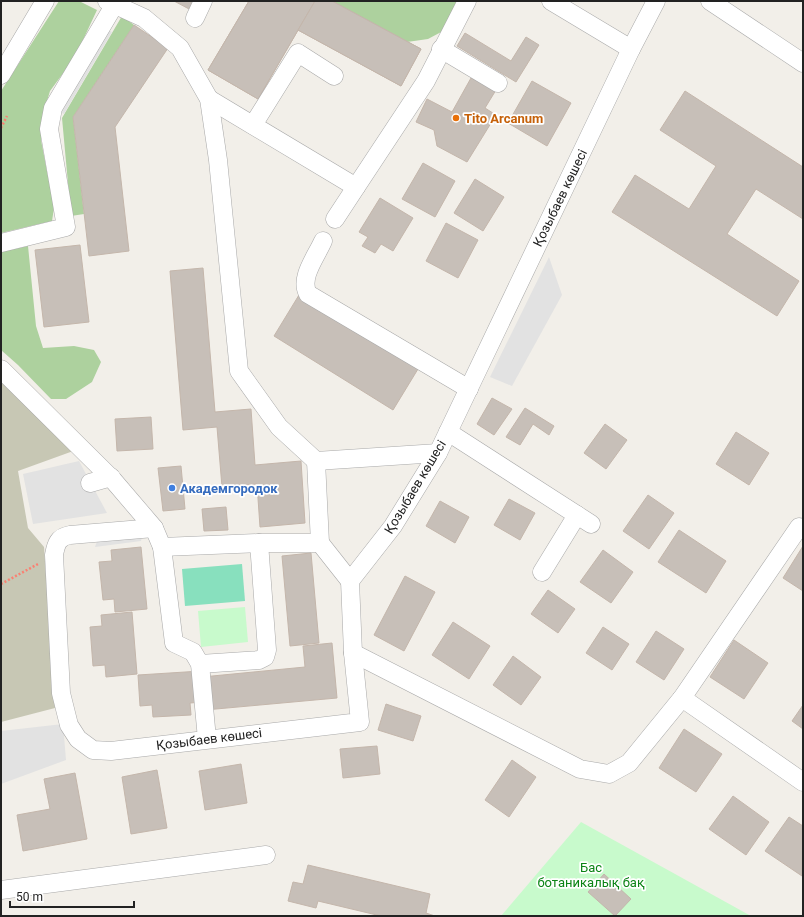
<svg xmlns="http://www.w3.org/2000/svg" width="804" height="917" viewBox="0 0 804 917" font-family="Roboto,sans-serif">
<style>
.construction{fill:#c7c7b4}
.forest{fill:#add19e}
.park{fill:#c8facc}
.pitch{fill:#88e0be}
.parking{fill:#e2e2e2}
.building{fill:#c7bfb8;stroke:#c4b6ab}
.lines{fill:none;stroke-linecap:round;stroke-linejoin:round}
.minor-casing{stroke:#a9a9a9;stroke-width:19}
.path{stroke:#fa8072;stroke-width:2.5;stroke-dasharray:2 2;stroke-linecap:butt}
.minor{stroke:#fff;stroke-width:18}
.food-dot{fill:#e8710a;stroke:#fff;stroke-width:1.5}
.shop-dot{fill:#3f7fe0;stroke:#fff;stroke-width:1.5}
.labels{text-anchor:middle;dominant-baseline:central;stroke-width:3.5;stroke-linejoin:round;paint-order:stroke}
.food-label{font-size:13px;font-weight:bold;fill:#c56008;stroke:#fff;text-anchor:start}
.street-label{font-size:13px;fill:#222;stroke:#fff}
.shop-label{font-size:13px;font-weight:bold;fill:#366cbe;stroke:#fff;text-anchor:start}
.park-label{font-size:13px;fill:#0c8416;stroke:#fff}
</style>
<rect width="100%" height="100%" fill="#f2efe9"/>
<!-- construction -->
<polygon class="construction" points="1,377 76,450 18,471 28,528 44,547 55,708 1,722"/>
<!-- forest -->
<g class="forest">
<polygon points="59,1 79,1 97,10 75,57 50,91 44,111 41,140 54,208 52,221 1,233 1,91"/>
<polygon points="332,1 458,1 443,31 428,39 407,42"/>
<polygon points="122,16 134,25 73,117 84,214 71,216 62,118"/>
<polygon points="28,246 36,326 43,348 74,346 94,350 101,362 92,382 66,399 51,399 18,365 1,350 1,252"/>
</g>
<!-- park -->
<g class="park">
<polygon points="245,607 248,642 201,647 198,611"/>
<polygon points="581,822 751,916 501,916"/>
</g>
<!-- pitch -->
<polygon class="pitch" points="242,564 245,601 185,606 182,569"/>
<!-- parking -->
<g class="parking">
<polygon points="103,27 112,32 64,114 53,108"/>
<polygon points="549,257 562,295 512,386 490,377"/>
<polygon points="79,461 107,513 33,524 23,474"/>
<polygon points="144,529 141,541 95,547 100,533"/>
<polygon points="63,724 66,760 1,784 1,731"/>
</g>
<!-- building -->
<g class="building">
<polygon points="174,1 196,1 191,10"/>
<polygon points="249,1 332,1 421,49 401,86 298,30 258,99 208,70"/>
<polygon points="249,1 315,1 258,99 208,70"/>
<polygon points="315,1 332,1 421,49 401,86 298,30"/>
<polygon points="134,25 168,48 115,127 129,251 89,256 73,117"/>
<polygon points="465,33 511,61 526,37 539,45 516,82 457,46"/>
<polygon points="471,78 496,90 485,108 496,115 467,162 437,146 434,130 416,122 427,99 452,112"/>
<polygon points="532,81 571,103 547,146 508,123"/>
<polygon points="685,91 803,167 803,219 756,189 727,234 799,281 777,316 612,212 635,175 689,209 716,166 660,130"/>
<polygon points="423,163 455,181 435,217 402,199"/>
<polygon points="475,179 504,197 483,231 454,213"/>
<polygon points="380,198 413,218 393,251 381,244 375,253 362,246 368,237 359,232"/>
<polygon points="446,223 478,240 458,278 426,261"/>
<polygon points="80,245 89,322 44,327 35,250"/>
<polygon points="203,268 215,412 251,409 255,465 301,461 305,523 260,527 257,484 222,487 217,427 183,430 170,271"/>
<polygon points="299,295 418,369 393,410 274,336"/>
<polygon points="492,398 512,409 494,435 477,424"/>
<polygon points="525,408 554,426 549,435 533,424 520,445 506,437"/>
<polygon points="151,417 153,449 117,451 115,419"/>
<polygon points="605,424 627,440 606,469 584,453"/>
<polygon points="736,432 769,453 749,485 716,464"/>
<polygon points="181,466 185,509 163,511 158,468"/>
<polygon points="648,495 674,513 649,549 623,531"/>
<polygon points="509,499 535,513 520,540 494,525"/>
<polygon points="440,501 469,517 455,543 426,526"/>
<polygon points="226,507 228,530 204,531 202,509"/>
<polygon points="679,530 726,561 706,593 658,562"/>
<polygon points="803,546 803,591 783,578"/>
<polygon points="141,547 147,609 115,612 114,599 103,600 99,562 112,561 111,550"/>
<polygon points="603,550 633,572 611,603 580,582"/>
<polygon points="311,553 319,643 290,646 282,556"/>
<polygon points="405,576 435,592 404,651 374,635"/>
<polygon points="548,590 575,609 558,633 531,614"/>
<polygon points="132,612 137,674 106,677 105,665 93,666 90,627 102,626 101,615"/>
<polygon points="453,622 490,646 469,679 432,655"/>
<polygon points="603,627 629,644 612,670 586,653"/>
<polygon points="656,631 684,649 664,680 636,662"/>
<polygon points="734,640 768,663 744,699 710,677"/>
<polygon points="332,643 337,698 205,710 202,677 305,667 303,646"/>
<polygon points="513,656 541,677 521,705 493,685"/>
<polygon points="201,671 203,702 190,703 191,715 153,717 152,705 140,706 138,675"/>
<polygon points="386,704 421,716 413,741 378,730"/>
<polygon points="803,705 803,729 792,721"/>
<polygon points="684,729 722,754 696,792 659,768"/>
<polygon points="377,746 380,774 343,778 340,749"/>
<polygon points="512,760 536,777 509,817 485,800"/>
<polygon points="241,764 247,803 205,810 199,771"/>
<polygon points="157,770 167,828 131,834 122,777"/>
<polygon points="75,773 87,839 23,851 17,815 50,809 44,779"/>
<polygon points="733,796 769,822 746,855 709,829"/>
<polygon points="789,817 803,826 802,876 765,851"/>
<polygon points="308,865 430,894 426,913 435,916 381,916 318,901 316,908 288,901 293,882 303,884"/>
<polygon points="604,874 631,899 615,916 588,892"/>
</g>
<g class="lines">
<!-- minor casing -->
<g class="minor-casing">
<g id="minor">
<polyline points="107,1 144,18 180,48 209,99 218,160 239,371 279,427 316,461 438,453"/>
<polyline points="551,1 631,49"/>
<polyline points="710,1 803,63"/>
<polyline points="195,18 203,1"/>
<polyline points="441,49 498,83"/>
<polyline points="1,75 45,1"/>
<polyline points="209,99 356,187 335,219"/>
<polyline points="253,125 298,53 334,76"/>
<polyline points="356,187 426,81 467,1"/>
<path d="M323,241C316,257 299,278 308,294L469,389"/>
<polyline points="1,243 66,227 49,129 53,108 115,4"/>
<polyline points="1,369 113,480 154,528 162,547 259,543 320,543 350,581"/>
<polyline points="448,432 591,524"/>
<polyline points="316,461 320,543"/>
<polyline points="90,483 111,477"/>
<path d="M154,528L70,535C58,537 56,544 54,555L61,693L69,725L78,739L93,750L111,751L360,722L353,653L350,581L393,526L438,453L631,49L656,1"/>
<polyline points="162,547 174,643 193,652 200,664 207,739"/>
<polyline points="542,572 577,515"/>
<polyline points="353,653 580,769 609,774 629,763 682,698 799,527"/>
<polyline points="200,664 259,660 265,657 267,650 259,543"/>
<polyline points="682,698 803,782"/>
<polyline points="1,890 266,855"/>
</g>
</g>
<!-- path -->
<g class="path">
<polyline points="1,128 7,116"/>
<polyline points="1,584 38,564"/>
</g>
<!-- minor -->
<use href="#minor" class="minor"/>
</g>
<!-- markers -->
<circle class="food-dot" cx="456" cy="118" r="4"/>
<circle class="shop-dot" cx="172" cy="488" r="4"/>
<g class="labels">
<!-- food labels -->
<g class="food-label">
<text x="464" y="118">Tito Arcanum</text>
</g>
<!-- street labels -->
<g class="street-label">
<text transform="translate(560 198) rotate(-64)">Қозыбаев көшесі</text>
<text transform="translate(415 487) rotate(-59)">Қозыбаев көшесі</text>
<text transform="translate(209 739) rotate(-7)">Қозыбаев көшесі</text>
</g>
<!-- shop labels -->
<g class="shop-label">
<text x="180" y="488">Академгородок</text>
</g>
<!-- park labels -->
<g class="park-label">
<text x="591" y="867">Бас<tspan x="591" dy="15">ботаникалық бақ</tspan></text>
</g>
</g>
<!-- border -->
<rect width="804" height="917" fill="none" stroke="#222222" stroke-width="4"/>
<!-- scale -->
<path d="M10 901v6h124v-6" fill="none" stroke="#222222" stroke-width="2"/>
<text x="16" y="901" font-size="12" fill="#222222" stroke="#ffffff" stroke-width="3" paint-order="stroke">50 m</text>
</svg>
